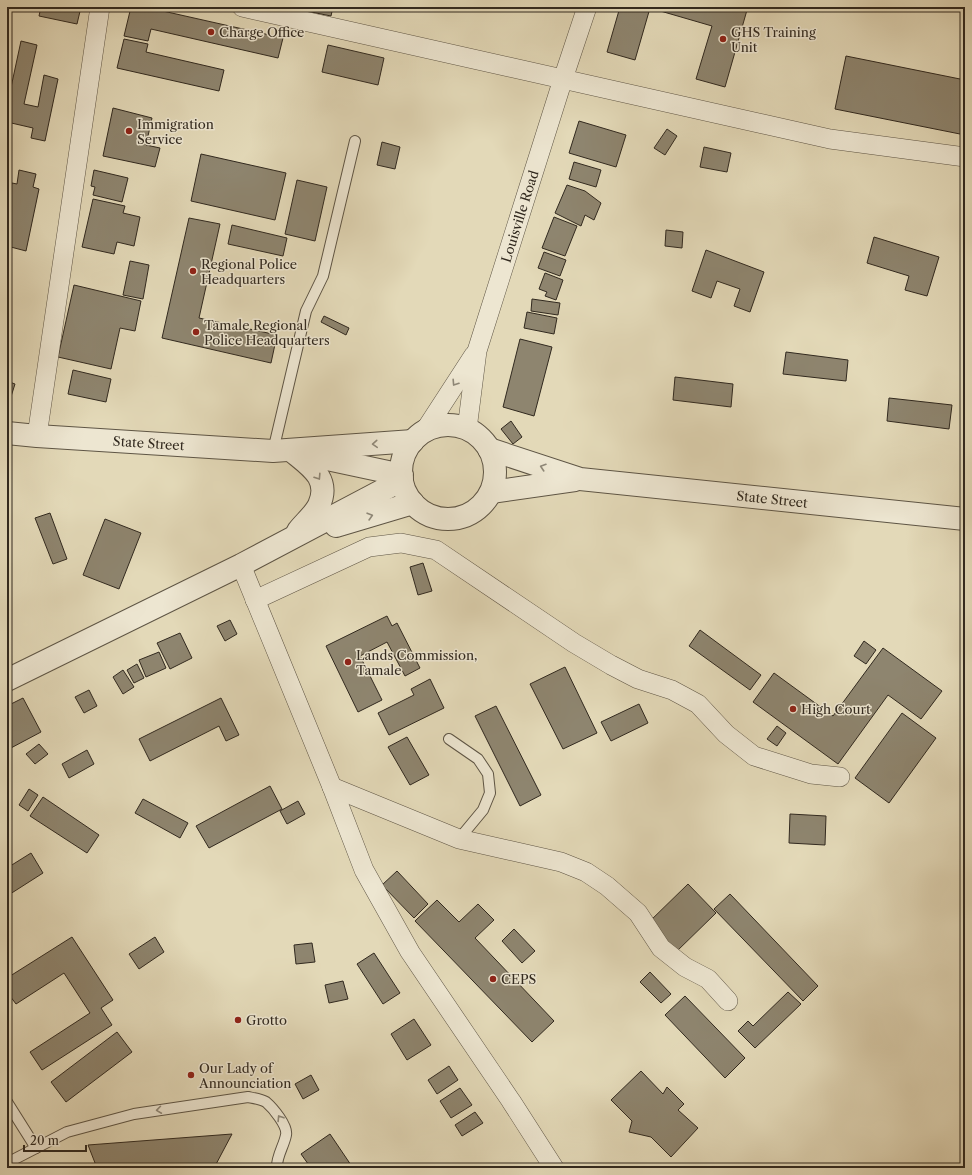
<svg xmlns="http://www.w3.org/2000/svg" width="972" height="1175" viewBox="0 0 972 1175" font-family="'Libre Caslon Text',serif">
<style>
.building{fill:#8e856f;stroke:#31291f}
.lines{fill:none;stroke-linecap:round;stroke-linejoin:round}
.service-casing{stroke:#5e5545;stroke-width:12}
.minor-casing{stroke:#5e5545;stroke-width:20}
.tertiary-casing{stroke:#5e5545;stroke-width:24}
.service{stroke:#ede6d1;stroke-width:10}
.minor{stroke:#ede6d1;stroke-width:19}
.tertiary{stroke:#ede6d1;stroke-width:22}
.oneway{stroke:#8f8878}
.poi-dot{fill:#8f2418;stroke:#ede6d1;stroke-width:1.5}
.labels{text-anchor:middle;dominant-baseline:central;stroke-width:3;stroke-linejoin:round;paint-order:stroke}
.poi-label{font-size:13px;fill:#31291f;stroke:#ede6d1;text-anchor:start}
.street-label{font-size:13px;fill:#31291f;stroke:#ede6d1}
</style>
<rect width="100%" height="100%" fill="#e3d9b8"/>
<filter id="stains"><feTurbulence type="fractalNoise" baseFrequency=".005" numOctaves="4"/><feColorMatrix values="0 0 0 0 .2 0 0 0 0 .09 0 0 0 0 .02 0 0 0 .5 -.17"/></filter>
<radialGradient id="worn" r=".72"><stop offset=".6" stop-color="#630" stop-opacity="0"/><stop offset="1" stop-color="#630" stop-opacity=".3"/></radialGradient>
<!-- building -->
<g class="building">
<polygon points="41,7 81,7 77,24 39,16"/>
<polygon points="131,7 145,7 283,38 278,58 151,29 148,41 124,36"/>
<polygon points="287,7 333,7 331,16"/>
<polygon points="620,7 736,7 747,10 725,87 696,79 712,26 650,8 635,60 607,52"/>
<polygon points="124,39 148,44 146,52 224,70 219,91 117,68"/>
<polygon points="21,41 37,45 24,104 38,107 44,75 58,79 45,141 31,138 33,128 7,122 7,106"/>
<polygon points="328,45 384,58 378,85 322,72"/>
<polygon points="846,56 965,80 965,135 835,109"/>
<polygon points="113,108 152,118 146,145 160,148 155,167 103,156"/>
<polygon points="579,121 626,135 616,167 569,153"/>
<polygon points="667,129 677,136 665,155 654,148"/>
<polygon points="382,142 400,147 395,169 377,165"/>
<polygon points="704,147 731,153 727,172 700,167"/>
<polygon points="201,154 286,173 275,220 191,201"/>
<polygon points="574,162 601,170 596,187 569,179"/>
<polygon points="19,170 36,174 33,187 39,189 26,251 7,246 7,208 12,183 17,184"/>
<polygon points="94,170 128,178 122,202 93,195 95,187 91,186"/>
<polygon points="297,180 327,187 315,241 285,234"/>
<polygon points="567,185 585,191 601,203 594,220 585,215 581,226 555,213"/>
<polygon points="93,199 125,206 123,213 140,217 134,246 117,242 114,254 82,247"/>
<polygon points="554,217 577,226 565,256 542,248"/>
<polygon points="189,218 220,224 199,318 277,335 271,363 162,338"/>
<polygon points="232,225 287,238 283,256 228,244"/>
<polygon points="666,230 683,232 682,248 665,246"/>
<polygon points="874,237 939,257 927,296 905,290 909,276 867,263"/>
<polygon points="706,250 764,272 750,312 734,306 740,289 717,281 711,298 692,291"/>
<polygon points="544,252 566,260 560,276 538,268"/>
<polygon points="130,261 149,265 143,299 123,295"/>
<polygon points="545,273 563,280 556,300 545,296 547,292 539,289"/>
<polygon points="74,285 141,301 135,331 120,328 111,369 58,357"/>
<polygon points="532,299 560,303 558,315 531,311"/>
<polygon points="527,312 557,318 554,334 524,328"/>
<polygon points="324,316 349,328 346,335 321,322"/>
<polygon points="520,339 552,347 534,416 503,407"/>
<polygon points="786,352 848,360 846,381 783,374"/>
<polygon points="73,370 111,379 106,402 68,394"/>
<polygon points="675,377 733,384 731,407 673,400"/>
<polygon points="7,381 15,384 8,406 7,405"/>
<polygon points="889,398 952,405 949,429 887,421"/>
<polygon points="511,421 522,437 513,444 501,429"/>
<polygon points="50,513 67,559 53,564 35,518"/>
<polygon points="105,519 141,533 119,589 83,575"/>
<polygon points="423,563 432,591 418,595 410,567"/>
<polygon points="387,616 392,626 397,623 420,668 405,676 387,642 360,656 382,700 358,712 326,646"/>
<polygon points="230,620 237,634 225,641 217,626"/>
<polygon points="700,630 761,675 750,690 689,646"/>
<polygon points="180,633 192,658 170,669 157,643"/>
<polygon points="864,641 876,650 866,664 854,656"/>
<polygon points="883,648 942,691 921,719 888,695 838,764 753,702 774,673 833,716"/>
<polygon points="159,652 166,668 146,677 139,660"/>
<polygon points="137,664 144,678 134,683 127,670"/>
<polygon points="565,667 597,733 563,749 530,684"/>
<polygon points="123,670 134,687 123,694 113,677"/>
<polygon points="430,679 444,708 389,735 378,713 414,695 411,689"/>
<polygon points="89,690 97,706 84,713 75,697"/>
<polygon points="23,698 41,732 9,749 7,746 7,706"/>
<polygon points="221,698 239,735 226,741 219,726 150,761 139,739"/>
<polygon points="639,704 648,723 611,741 601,722"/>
<polygon points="496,706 541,795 520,806 475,716"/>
<polygon points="902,713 936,738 889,803 855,778"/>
<polygon points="777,726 786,733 777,746 767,739"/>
<polygon points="407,737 429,775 410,785 388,747"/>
<polygon points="39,744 48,754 35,764 26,754"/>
<polygon points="87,750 94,764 69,778 62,764"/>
<polygon points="270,786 282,809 209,848 196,826"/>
<polygon points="29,789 38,795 28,811 19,805"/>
<polygon points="43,797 99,835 87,853 30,816"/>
<polygon points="143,799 188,823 180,838 135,813"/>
<polygon points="298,801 305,814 287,824 280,811"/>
<polygon points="790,814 826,816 825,845 789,843"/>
<polygon points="31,853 43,873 7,896 7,868"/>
<polygon points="397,871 428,904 414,918 382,885"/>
<polygon points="688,884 716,913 676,952 648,923"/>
<polygon points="730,894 818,986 803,1001 714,909"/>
<polygon points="437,900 459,922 478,904 494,920 475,938 554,1021 532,1042 415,921"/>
<polygon points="514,929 535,951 522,963 502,941"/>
<polygon points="72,937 113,1000 101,1008 112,1025 42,1070 30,1052 90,1013 64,973 16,1004 10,996 7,998 7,978"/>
<polygon points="155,937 164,952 139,969 129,954"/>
<polygon points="312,943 315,962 296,964 294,945"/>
<polygon points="374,953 400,993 383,1004 357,964"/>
<polygon points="650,972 671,994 661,1003 640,982"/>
<polygon points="343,981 348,999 329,1003 325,985"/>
<polygon points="788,992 801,1004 755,1048 738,1031 748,1021 753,1026"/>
<polygon points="685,996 745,1058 725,1078 665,1015"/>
<polygon points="414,1019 431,1045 407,1060 391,1034"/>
<polygon points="117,1032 132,1052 66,1102 51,1082"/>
<polygon points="449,1066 458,1080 437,1094 428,1080"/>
<polygon points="641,1071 663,1094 667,1087 684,1104 678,1110 698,1128 671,1157 651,1137 629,1132 632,1121 611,1100"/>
<polygon points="311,1075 319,1090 303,1099 295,1084"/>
<polygon points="460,1088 472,1105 451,1118 440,1101"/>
<polygon points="475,1112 483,1123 462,1136 455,1125"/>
<polygon points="232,1134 214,1168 97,1168 88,1145"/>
<polygon points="330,1134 353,1168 311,1168 301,1154"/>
</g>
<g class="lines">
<!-- service casing -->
<g class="service-casing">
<g id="service">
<polyline points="273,451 306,311 323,276 355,141"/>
<polyline points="449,739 478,759 488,774 490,793 483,810 459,839"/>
<polyline points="7,1102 36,1148"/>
<path d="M7,1163L67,1132L134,1114L248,1097C253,1098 261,1099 266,1102C273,1108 288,1126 286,1135C284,1146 276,1157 277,1168"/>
</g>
</g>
<!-- minor casing -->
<g class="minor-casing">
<g id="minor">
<polyline points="242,7 830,139 965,157"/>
<path id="s1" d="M467,429L477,351L563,79L587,7"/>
<polyline points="424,432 474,355"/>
<polyline points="37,436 100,7"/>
<polyline points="241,565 332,787 364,870 410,952 511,1101 554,1168"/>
<polyline points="255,600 369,547 401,543 436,550 574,643 611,665 638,679 672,690 698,704 726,734 754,756 811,774 840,777"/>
<polyline points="332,787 459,839 561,862 586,872 607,886 638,913 661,948 685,967 708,979 728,1001"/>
</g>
</g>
<!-- tertiary casing -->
<g class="tertiary-casing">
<g id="tertiary">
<circle cx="448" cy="472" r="47"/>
<path id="s2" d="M7,433L37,436L273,451L413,441"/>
<path id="s3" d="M489,449L580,479L965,519"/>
<path d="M293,452C310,466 331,479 319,505C315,514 304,523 298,531"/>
<polyline points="313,456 402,475"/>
<polyline points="491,492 575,480"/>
<polyline points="336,526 413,503"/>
<polyline points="7,680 241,565 402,480"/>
</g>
</g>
<!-- service -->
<use href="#service" class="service"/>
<!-- minor -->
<use href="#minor" class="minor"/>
<!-- tertiary -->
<use href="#tertiary" class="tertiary"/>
</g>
<!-- one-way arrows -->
<defs><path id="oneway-chevron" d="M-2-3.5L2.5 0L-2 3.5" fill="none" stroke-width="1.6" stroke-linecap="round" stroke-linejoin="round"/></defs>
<g class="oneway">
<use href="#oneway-chevron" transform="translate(455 383) rotate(123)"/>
<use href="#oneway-chevron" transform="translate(375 444) rotate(176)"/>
<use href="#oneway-chevron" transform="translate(543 467) rotate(-162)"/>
<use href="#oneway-chevron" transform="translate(318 477) rotate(57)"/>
<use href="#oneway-chevron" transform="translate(370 516) rotate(-16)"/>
<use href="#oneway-chevron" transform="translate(159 1110) rotate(172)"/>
<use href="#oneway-chevron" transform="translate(280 1118) rotate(-122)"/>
</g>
<!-- markers -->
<g class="poi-dot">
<circle cx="211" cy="32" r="4"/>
<circle cx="723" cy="39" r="4"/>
<circle cx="129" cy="131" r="4"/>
<circle cx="193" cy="271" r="4"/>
<circle cx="196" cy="332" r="4"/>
<circle cx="348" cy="662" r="4"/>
<circle cx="793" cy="709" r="4"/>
<circle cx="493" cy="979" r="4"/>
<circle cx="238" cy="1020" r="4"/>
<circle cx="191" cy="1075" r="4"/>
</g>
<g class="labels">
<!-- poi labels -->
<g class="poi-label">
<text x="219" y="32">Charge Office</text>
<text x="731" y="32">GHS Training<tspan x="731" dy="15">Unit</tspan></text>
<text x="137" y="124">Immigration<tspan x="137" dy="15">Service</tspan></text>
<text x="201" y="264">Regional Police<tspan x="201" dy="15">Headquarters</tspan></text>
<text x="204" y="325">Tamale Regional<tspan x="204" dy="15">Police Headquarters</tspan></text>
<text x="356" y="655">Lands Commission,<tspan x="356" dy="15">Tamale</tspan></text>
<text x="801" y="709">High Court</text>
<text x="501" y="979">CEPS</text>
<text x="246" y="1020">Grotto</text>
<text x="199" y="1068">Our Lady of<tspan x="199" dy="15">Announciation</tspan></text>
</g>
<!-- street labels -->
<g class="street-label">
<text stroke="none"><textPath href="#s1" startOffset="220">Louisville Road</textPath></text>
<text stroke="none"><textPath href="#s2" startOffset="142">State Street</textPath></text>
<text stroke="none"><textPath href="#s3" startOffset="289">State Street</textPath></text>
</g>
</g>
<!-- margin -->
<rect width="972" height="1175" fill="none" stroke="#e3d9b8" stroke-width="24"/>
<rect x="8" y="8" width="956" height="1159" fill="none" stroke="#31291f" stroke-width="2"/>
<rect x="12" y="12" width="948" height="1151" fill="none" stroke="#31291f"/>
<!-- scale -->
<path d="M24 1145v6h62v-6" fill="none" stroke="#31291f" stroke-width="2"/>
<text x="30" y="1145" font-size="12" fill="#31291f" stroke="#ede6d1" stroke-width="3" paint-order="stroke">20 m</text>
<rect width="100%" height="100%" filter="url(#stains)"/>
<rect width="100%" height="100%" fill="url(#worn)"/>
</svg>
